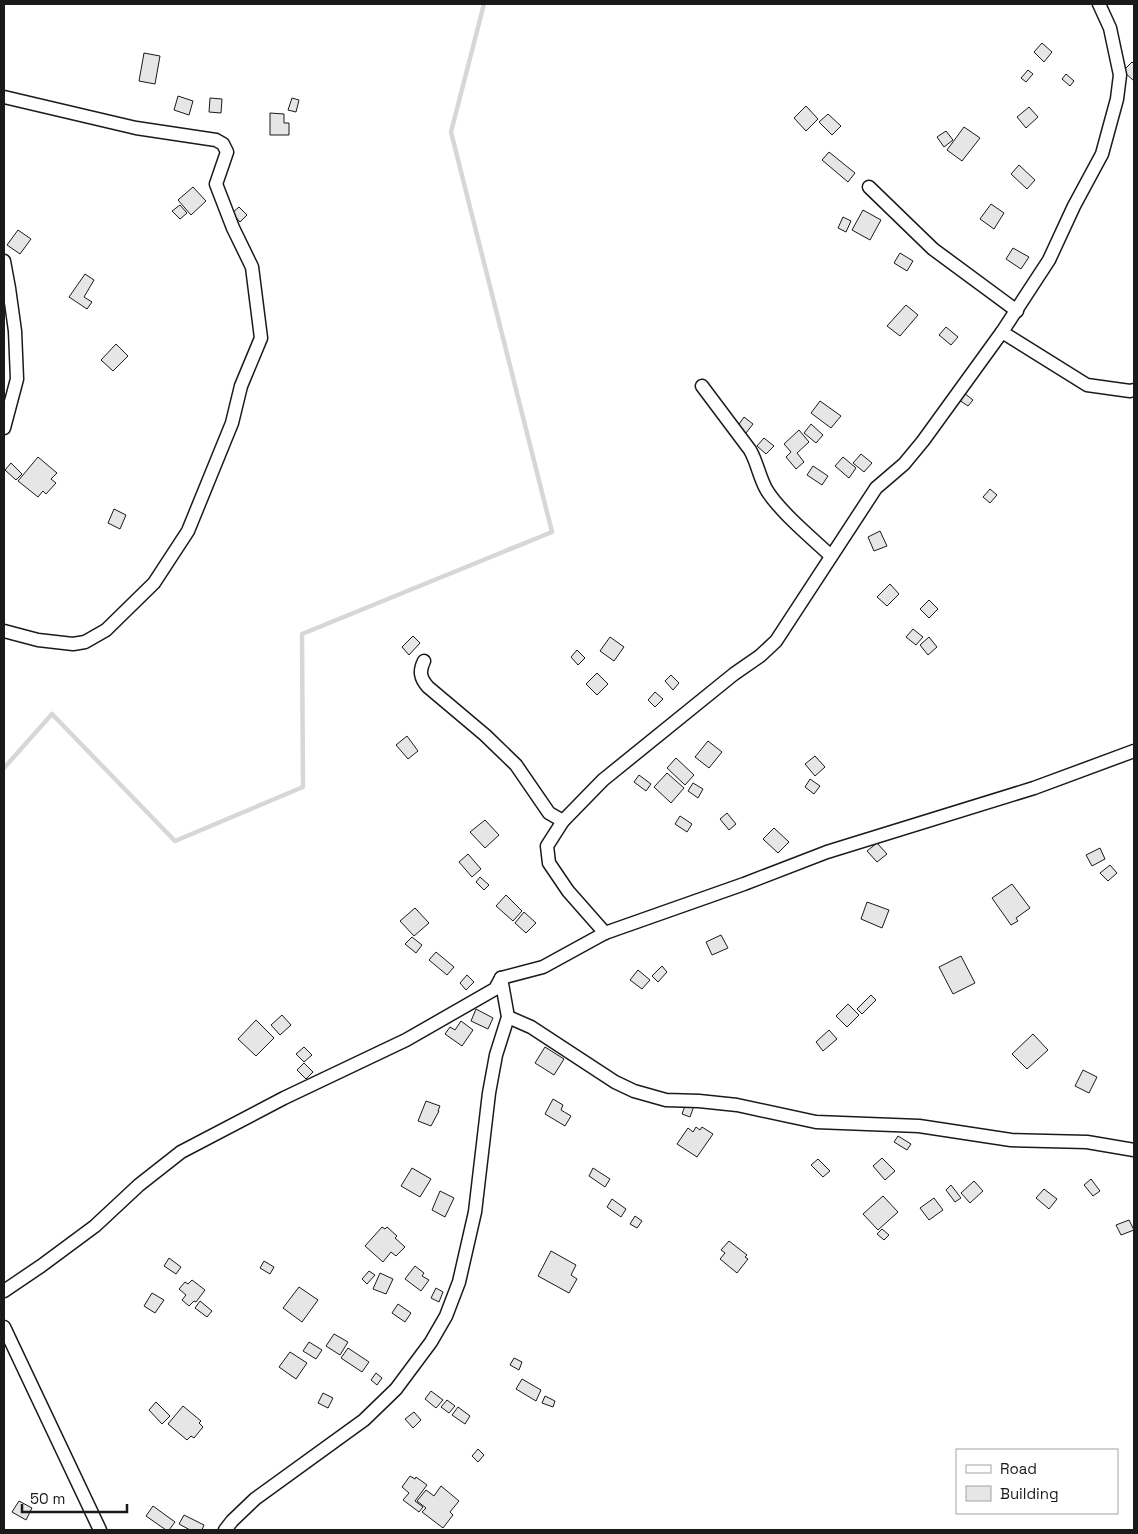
<svg xmlns="http://www.w3.org/2000/svg" width="1138" height="1534" viewBox="0 0 1138 1534" font-family="'Space Grotesk',sans-serif">
<style>
.lines{fill:none;stroke-linecap:round;stroke-linejoin:round}
.stream{stroke:#d7d7d7;stroke-width:4.5}
.building{fill:#e6e6e6;stroke:#1a1a1a}
.minor-casing{stroke:#1a1a1a;stroke-width:15}
.minor{stroke:#fff;stroke-width:12}
</style>
<rect width="100%" height="100%" fill="#fff"/>
<g class="lines">
<!-- stream -->
<polyline class="stream" points="4,768 52,714 175,841 303,787 302,634 552,532 451,132 484,4"/>
</g>
<!-- building -->
<g class="building">
<polygon points="1042,43 1052,52 1044,62 1034,52"/>
<polygon points="144,53 160,56 155,84 139,81"/>
<polygon points="1132,62 1134,64 1134,81 1123,71"/>
<polygon points="1028,70 1033,74 1026,82 1021,78"/>
<polygon points="1066,74 1074,81 1070,86 1062,79"/>
<polygon points="178,96 193,101 189,115 174,110"/>
<polygon points="210,98 222,99 221,113 209,112"/>
<polygon points="292,98 299,100 296,112 288,110"/>
<polygon points="806,106 818,119 806,131 794,118"/>
<polygon points="1029,107 1038,117 1026,128 1017,117"/>
<polygon points="270,113 284,114 284,123 289,123 289,135 270,135"/>
<polygon points="828,114 841,126 832,135 819,122"/>
<polygon points="964,127 980,138 962,161 947,150"/>
<polygon points="946,131 953,140 944,147 937,137"/>
<polygon points="829,152 855,173 848,182 822,160"/>
<polygon points="1019,165 1035,180 1027,189 1011,174"/>
<polygon points="193,187 206,201 191,215 178,200"/>
<polygon points="991,204 1004,213 994,229 980,219"/>
<polygon points="180,205 187,213 180,219 172,211"/>
<polygon points="239,207 247,215 240,222 232,213"/>
<polygon points="863,210 881,220 870,240 852,230"/>
<polygon points="843,217 851,221 846,232 838,228"/>
<polygon points="18,230 31,239 20,254 7,245"/>
<polygon points="1013,248 1029,257 1021,269 1006,259"/>
<polygon points="900,253 913,261 907,271 894,263"/>
<polygon points="85,274 94,280 84,297 92,302 87,309 69,297"/>
<polygon points="906,305 918,315 900,336 887,326"/>
<polygon points="946,327 958,337 951,345 939,335"/>
<polygon points="116,344 128,356 113,371 101,360"/>
<polygon points="964,393 973,400 968,406 959,400"/>
<polygon points="820,401 841,416 831,428 811,413"/>
<polygon points="744,417 753,424 746,433 737,427"/>
<polygon points="811,424 823,435 816,443 804,433"/>
<polygon points="799,430 809,442 797,453 804,462 796,469 786,457 791,452 784,444"/>
<polygon points="764,438 774,446 766,454 757,446"/>
<polygon points="861,454 872,463 864,472 853,463"/>
<polygon points="38,457 57,473 51,479 56,483 46,494 43,491 38,497 18,481"/>
<polygon points="843,457 856,468 849,478 835,466"/>
<polygon points="11,463 22,474 16,480 5,470"/>
<polygon points="813,466 828,476 822,485 807,475"/>
<polygon points="990,489 997,495 990,503 983,497"/>
<polygon points="114,509 126,515 120,529 108,523"/>
<polygon points="880,531 887,546 874,551 868,537"/>
<polygon points="890,584 899,594 887,606 877,597"/>
<polygon points="929,600 938,609 929,618 920,609"/>
<polygon points="913,629 923,637 916,645 906,637"/>
<polygon points="413,636 420,643 409,655 402,647"/>
<polygon points="610,637 624,647 614,661 600,651"/>
<polygon points="929,637 937,647 928,655 920,645"/>
<polygon points="577,650 585,658 578,665 571,657"/>
<polygon points="597,673 608,684 597,695 586,684"/>
<polygon points="671,675 679,683 673,690 665,681"/>
<polygon points="655,692 663,699 655,707 648,700"/>
<polygon points="407,736 418,751 408,759 396,745"/>
<polygon points="708,741 722,752 709,768 695,757"/>
<polygon points="815,756 825,767 815,776 805,764"/>
<polygon points="676,758 694,775 685,785 667,768"/>
<polygon points="667,773 684,788 671,803 654,787"/>
<polygon points="639,775 651,784 646,791 634,782"/>
<polygon points="810,779 820,786 814,794 805,787"/>
<polygon points="693,783 703,789 698,798 688,791"/>
<polygon points="727,813 736,824 729,830 720,819"/>
<polygon points="680,816 692,824 687,832 675,824"/>
<polygon points="485,820 499,835 485,848 470,832"/>
<polygon points="774,828 789,842 778,853 763,839"/>
<polygon points="877,843 887,854 877,862 867,851"/>
<polygon points="1100,848 1105,859 1092,866 1086,855"/>
<polygon points="468,854 481,869 472,877 459,862"/>
<polygon points="1110,865 1117,873 1108,881 1100,873"/>
<polygon points="480,877 489,885 484,890 476,882"/>
<polygon points="1012,884 1030,908 1016,918 1018,921 1011,925 992,898"/>
<polygon points="506,895 522,911 513,921 496,906"/>
<polygon points="867,902 889,910 882,928 861,919"/>
<polygon points="415,908 429,923 414,936 400,921"/>
<polygon points="524,912 536,923 526,933 515,923"/>
<polygon points="721,935 728,948 712,955 706,942"/>
<polygon points="412,937 422,945 416,953 405,944"/>
<polygon points="436,952 454,967 447,975 429,960"/>
<polygon points="961,956 975,983 953,994 939,967"/>
<polygon points="662,966 667,972 658,982 652,976"/>
<polygon points="638,970 650,980 642,989 630,980"/>
<polygon points="467,975 474,982 466,990 460,983"/>
<polygon points="871,995 876,1000 862,1014 857,1009"/>
<polygon points="848,1004 859,1015 847,1027 836,1016"/>
<polygon points="476,1009 493,1018 488,1029 471,1021"/>
<polygon points="282,1015 291,1025 280,1035 271,1025"/>
<polygon points="256,1020 274,1038 256,1056 238,1039"/>
<polygon points="461,1021 473,1030 462,1046 445,1034 450,1027 455,1030"/>
<polygon points="829,1030 837,1039 823,1051 816,1042"/>
<polygon points="1033,1034 1048,1050 1027,1069 1012,1054"/>
<polygon points="304,1047 312,1055 304,1062 296,1054"/>
<polygon points="545,1047 564,1059 554,1075 535,1063"/>
<polygon points="304,1063 313,1072 306,1079 297,1070"/>
<polygon points="1083,1070 1097,1077 1089,1093 1075,1086"/>
<polygon points="553,1099 563,1105 561,1110 571,1116 565,1126 545,1114"/>
<polygon points="426,1101 440,1106 438,1111 439,1111 431,1126 418,1121"/>
<polygon points="686,1103 694,1106 690,1117 682,1114"/>
<polygon points="696,1127 700,1130 702,1127 713,1134 697,1157 677,1144 688,1128 693,1132"/>
<polygon points="898,1136 911,1144 907,1150 894,1142"/>
<polygon points="882,1158 895,1171 885,1180 873,1166"/>
<polygon points="818,1159 830,1171 823,1177 811,1165"/>
<polygon points="412,1168 431,1179 420,1197 401,1186"/>
<polygon points="593,1168 610,1179 605,1187 589,1176"/>
<polygon points="1091,1179 1100,1191 1093,1196 1084,1185"/>
<polygon points="974,1181 983,1191 970,1203 961,1193"/>
<polygon points="951,1185 961,1198 955,1202 946,1190"/>
<polygon points="1044,1189 1057,1199 1049,1209 1036,1198"/>
<polygon points="440,1191 454,1198 445,1217 432,1210"/>
<polygon points="883,1196 898,1212 878,1230 863,1214"/>
<polygon points="934,1198 943,1210 929,1220 920,1208"/>
<polygon points="612,1199 626,1209 621,1217 607,1207"/>
<polygon points="635,1216 642,1221 637,1228 630,1224"/>
<polygon points="1129,1220 1134,1230 1121,1235 1116,1225"/>
<polygon points="382,1227 385,1229 387,1227 397,1236 395,1238 405,1247 396,1256 391,1252 383,1262 365,1246"/>
<polygon points="882,1229 889,1235 884,1240 877,1234"/>
<polygon points="729,1241 747,1255 745,1257 748,1259 737,1273 720,1259 725,1253 721,1250"/>
<polygon points="551,1251 576,1265 571,1275 577,1279 569,1293 538,1276"/>
<polygon points="169,1258 181,1267 176,1274 164,1266"/>
<polygon points="264,1261 274,1267 270,1274 260,1268"/>
<polygon points="415,1266 424,1273 422,1276 429,1280 421,1291 405,1279"/>
<polygon points="369,1271 375,1275 367,1284 362,1279"/>
<polygon points="380,1273 393,1279 386,1294 373,1289"/>
<polygon points="192,1280 205,1290 196,1302 194,1301 189,1306 182,1300 186,1295 179,1289 185,1282 188,1284"/>
<polygon points="299,1287 318,1300 302,1322 283,1308"/>
<polygon points="436,1288 443,1292 439,1302 431,1298"/>
<polygon points="152,1293 164,1300 155,1313 144,1306"/>
<polygon points="200,1301 212,1311 207,1317 195,1308"/>
<polygon points="398,1304 411,1313 405,1322 392,1313"/>
<polygon points="334,1334 348,1342 340,1355 326,1346"/>
<polygon points="309,1342 322,1350 316,1359 303,1351"/>
<polygon points="348,1348 369,1362 362,1372 341,1358"/>
<polygon points="290,1352 307,1363 296,1379 279,1367"/>
<polygon points="514,1358 522,1362 519,1370 510,1365"/>
<polygon points="376,1373 382,1378 377,1385 371,1380"/>
<polygon points="522,1379 541,1390 536,1401 516,1389"/>
<polygon points="431,1391 443,1400 436,1408 425,1399"/>
<polygon points="323,1393 333,1398 328,1408 318,1403"/>
<polygon points="545,1396 555,1401 553,1407 542,1403"/>
<polygon points="447,1400 455,1406 449,1413 441,1407"/>
<polygon points="156,1402 170,1416 162,1424 149,1410"/>
<polygon points="183,1406 201,1421 199,1423 203,1427 194,1438 191,1436 187,1440 168,1424"/>
<polygon points="458,1407 470,1416 465,1424 452,1415"/>
<polygon points="414,1412 421,1420 413,1428 405,1419"/>
<polygon points="478,1449 484,1455 478,1462 472,1456"/>
<polygon points="410,1476 415,1479 416,1477 427,1485 415,1501 423,1507 419,1512 403,1500 409,1493 402,1487"/>
<polygon points="441,1486 459,1501 450,1512 453,1515 443,1528 422,1512 426,1508 417,1501 426,1490 434,1496"/>
<polygon points="19,1501 32,1508 26,1520 12,1512"/>
<polygon points="153,1506 175,1522 169,1530 166,1530 146,1516"/>
<polygon points="184,1515 204,1525 202,1530 190,1530 179,1524"/>
</g>
<g class="lines">
<!-- minor casing -->
<g class="minor-casing">
<g id="minor">
<polyline points="4,97 136,128 216,140 223,144 227,152 216,184 233,228 252,267 261,338 241,386 232,423 188,531 154,583 106,630 85,642 73,644 38,640 4,631"/>
<polyline points="869,187 933,249 1017,311"/>
<polyline points="4,261 9,288 15,331 17,379 4,428"/>
<polyline points="1002,332 1087,385 1130,391 1134,390"/>
<path d="M702,386L750,450C757,462 759,476 766,489C778,510 813,539 831,556"/>
<path d="M424,661C419,671 420,678 428,687L485,735L516,765L549,813L563,821"/>
<polyline points="605,933 568,891 549,863 547,846 563,821 603,780 734,674 760,656 776,641 876,488 904,464 923,441 1002,332 1049,260 1074,206 1102,154 1117,99 1120,75 1110,28 1099,4"/>
<polyline points="508,1017 531,1027 615,1082 634,1091 666,1100 699,1101 737,1105 816,1122 919,1126 1011,1140 1087,1142 1134,1150"/>
<polyline points="4,1291 41,1266 95,1226 139,1185 181,1152 284,1098 406,1040 495,989 501,978 543,967 605,933 744,884 827,852 1034,788 1134,751"/>
<polyline points="4,1327 100,1530"/>
<polyline points="225,1530 232,1521 255,1499 364,1420 396,1389 431,1342 446,1316 459,1282 475,1212 489,1093 496,1055 508,1017 501,978"/>
</g>
</g>
<!-- minor -->
<use href="#minor" class="minor"/>
</g>
<!-- border -->
<rect width="1138" height="1534" fill="none" stroke="#1a1a1a" stroke-width="10"/>
<!-- legend -->
<rect x="956" y="1449" width="162" height="65" fill="#ffffff" stroke="#a3a3a3"/>
<rect x="966" y="1465" width="25" height="8" fill="#ffffff" stroke="#a3a3a3"/>
<text x="1000" y="1474" font-size="15" fill="#1a1a1a">Road</text>
<rect x="966" y="1486" width="25" height="15" fill="#e6e6e6" stroke="#a3a3a3"/>
<text x="1000" y="1499" font-size="15" fill="#1a1a1a">Building</text>
<!-- scale -->
<path d="M22 1504v8h105v-8" fill="none" stroke="#1a1a1a" stroke-width="2.5"/>
<text x="30" y="1504" font-size="15" fill="#1a1a1a" stroke="#ffffff" stroke-width="4" paint-order="stroke">50 m</text>
</svg>
